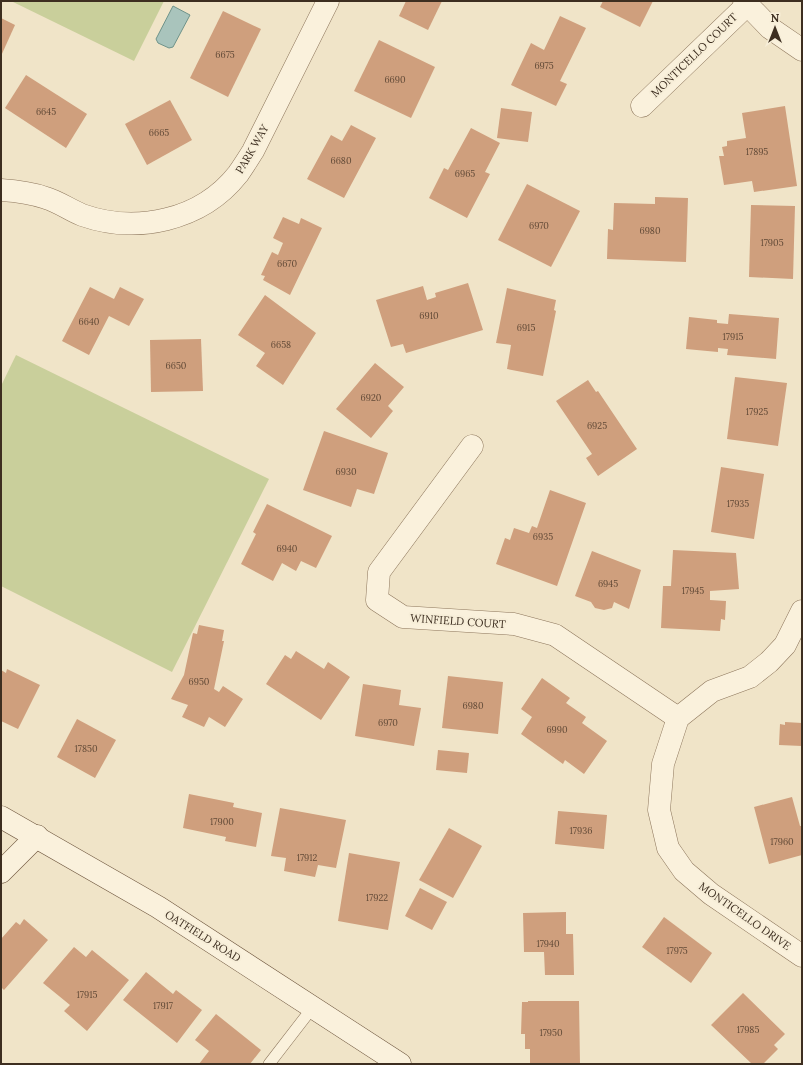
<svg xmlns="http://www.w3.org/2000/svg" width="803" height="1065" viewBox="0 0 803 1065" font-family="Lora,serif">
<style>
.green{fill:#c9cf9b}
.water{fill:#a9c4bc;stroke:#6f938a}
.building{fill:#cf9f7d}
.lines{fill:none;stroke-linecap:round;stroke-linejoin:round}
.lane-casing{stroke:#8d765c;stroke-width:12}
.street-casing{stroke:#8d765c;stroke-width:23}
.secondary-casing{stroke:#6f573f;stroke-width:23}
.lane{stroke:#faf1dc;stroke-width:11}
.street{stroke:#faf1dc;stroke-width:22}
.secondary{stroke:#faf1dc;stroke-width:22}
.labels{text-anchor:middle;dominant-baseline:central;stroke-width:4;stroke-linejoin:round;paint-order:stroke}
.number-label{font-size:9px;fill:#624a37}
.street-label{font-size:11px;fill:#3d2e20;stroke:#f7eed8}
</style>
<rect width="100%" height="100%" fill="#f0e4c8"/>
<!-- green -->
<g class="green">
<polygon points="11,1 164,1 134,61"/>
<polygon points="16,355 269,479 172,672 1,586 1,386"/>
</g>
<!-- water -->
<polygon class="water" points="173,6 190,15 173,47 169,48 158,43 156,39"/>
<!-- building -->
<g class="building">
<polygon points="406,1 442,1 428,30 399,16"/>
<polygon points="603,1 653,1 640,27 600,7"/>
<polygon points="223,11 261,29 228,97 190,78"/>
<polygon points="560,16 586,28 560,81 567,84 556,106 511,85 531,43 544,50"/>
<polygon points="1,18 15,25 1,56"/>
<polygon points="379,40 435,67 411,118 354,91"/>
<polygon points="26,75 87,114 66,148 5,108"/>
<polygon points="170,100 192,140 147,165 125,124"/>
<polygon points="785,106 797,186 754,192 752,181 724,185 719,156 724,156 722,147 727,146 727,141 746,138 742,113"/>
<polygon points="501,108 532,112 528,142 497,138"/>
<polygon points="351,125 376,138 344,198 307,179 331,135 342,141"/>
<polygon points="471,128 500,143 485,172 490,174 467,218 429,198 444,168 448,170"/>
<polygon points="527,184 580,211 551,267 498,240"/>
<polygon points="655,197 688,198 686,262 607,259 608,229 613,230 614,203 655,204"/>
<polygon points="751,205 795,206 793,279 749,277"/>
<polygon points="283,217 299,224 301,218 322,228 290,295 263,280 265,276 261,275 272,252 278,255 283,243 273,238"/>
<polygon points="468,283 483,330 406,353 403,344 391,347 376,300 423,286 427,300 436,297 435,293"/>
<polygon points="90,287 114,299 120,287 144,299 129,326 109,316 89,355 62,341"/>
<polygon points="507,288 556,300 554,310 556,311 543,376 507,369 511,345 496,343"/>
<polygon points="265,295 316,333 283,385 256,366 265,353 238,335"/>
<polygon points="729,314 779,318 776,359 727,355 728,349 718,348 718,352 686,349 689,317 717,320 717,323 728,324"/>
<polygon points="201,339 203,391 151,392 150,340"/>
<polygon points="375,363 404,387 388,406 393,411 371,438 336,409"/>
<polygon points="735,377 787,383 778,446 727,439"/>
<polygon points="588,380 596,392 598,391 637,449 598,476 586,458 592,454 556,401"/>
<polygon points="324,431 388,453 374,494 357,489 351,507 303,490"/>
<polygon points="721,467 764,474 754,539 711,532"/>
<polygon points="550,490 586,503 557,586 496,564 505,538 510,540 514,528 529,533 532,526 537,528"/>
<polygon points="267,504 332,536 316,568 301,561 296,571 282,563 273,581 241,564 256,534 253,532"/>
<polygon points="673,550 736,553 739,589 710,591 710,600 726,601 725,620 721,619 720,631 661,628 663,586 671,586"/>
<polygon points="592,551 641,570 629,609 614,602 612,608 604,610 595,608 591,602 575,596"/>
<polygon points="199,625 224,630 222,641 224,641 214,689 219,692 223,686 243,699 225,727 209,717 204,727 182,717 188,705 171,699 184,675 193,633 197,634"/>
<polygon points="296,651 324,669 328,662 350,677 321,720 266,684 285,655 291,659"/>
<polygon points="7,669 40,685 18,729 1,721 1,670 6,673"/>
<polygon points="448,676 503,682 498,734 442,728"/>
<polygon points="542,678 570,698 566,703 586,717 582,723 607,741 584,774 565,760 563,764 521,734 532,717 521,709"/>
<polygon points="363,684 401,690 399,705 421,708 414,746 355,736"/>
<polygon points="77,719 116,740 95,778 57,757"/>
<polygon points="785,722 802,723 802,746 779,745 780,724 785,725"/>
<polygon points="438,750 469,753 467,773 436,770"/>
<polygon points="189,794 234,803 233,807 262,813 256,847 225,841 226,837 183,828"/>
<polygon points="792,797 800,826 802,826 802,855 769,864 754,807"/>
<polygon points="280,808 346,820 336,868 318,865 315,877 284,871 286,858 271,856"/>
<polygon points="558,811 607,815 604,849 555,844"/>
<polygon points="449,828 482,846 453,898 419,880"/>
<polygon points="349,853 400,862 388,930 338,921"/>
<polygon points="420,888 447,902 432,930 405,916"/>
<polygon points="566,912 566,934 573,934 574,975 545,975 544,952 524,952 523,913"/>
<polygon points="664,917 712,953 691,983 642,947"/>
<polygon points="24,919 48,940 4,990 1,987 1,939 16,922 20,925"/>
<polygon points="74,947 86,957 92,950 129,980 87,1031 64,1011 70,1005 43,983"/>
<polygon points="146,972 173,994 176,990 202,1010 177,1043 123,1000"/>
<polygon points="743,993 785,1034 774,1045 778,1049 763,1064 752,1064 711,1025"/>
<polygon points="528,1001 579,1001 580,1064 530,1063 530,1049 525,1049 525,1034 521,1034 522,1002 528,1002"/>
<polygon points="216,1014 261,1050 250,1064 199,1064 209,1051 195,1040"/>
</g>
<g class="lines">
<!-- lane casing -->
<g class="lane-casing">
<polyline id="lane" points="269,1064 313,1007"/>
</g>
<!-- street casing -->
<g class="street-casing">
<g id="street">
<polyline points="744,1 770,28 802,50"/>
<polyline points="642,106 747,5"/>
<path d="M1,190C16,191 32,193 46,198C59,202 70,210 82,215C136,234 201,221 238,174C243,167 248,159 253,151L328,1"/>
<polyline points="472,446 379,572 377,600 403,617 514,624 555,635 678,718"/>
<polyline points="802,611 785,645 769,662 750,677 712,691 678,718 663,764 659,810 668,848 684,871 711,894 802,956"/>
</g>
</g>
<!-- secondary casing -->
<g class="secondary-casing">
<g id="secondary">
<polyline points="1,817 158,907 400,1064"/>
<polyline points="1,872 37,836"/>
</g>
</g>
<!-- lane -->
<use href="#lane" class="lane"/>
<!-- street -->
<use href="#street" class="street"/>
<!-- secondary -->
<use href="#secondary" class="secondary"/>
</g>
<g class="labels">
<!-- number labels -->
<g class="number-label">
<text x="225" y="54">6675</text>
<text x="544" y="65">6975</text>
<text x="395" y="79">6690</text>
<text x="46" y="111">6645</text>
<text x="159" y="132">6665</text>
<text x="757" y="151">17895</text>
<text x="341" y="160">6680</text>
<text x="465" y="173">6965</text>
<text x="539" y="225">6970</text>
<text x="650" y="230">6980</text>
<text x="772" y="242">17905</text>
<text x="287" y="263">6670</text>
<text x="429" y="315">6910</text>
<text x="89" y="321">6640</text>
<text x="526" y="327">6915</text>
<text x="733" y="336">17915</text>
<text x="281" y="344">6658</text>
<text x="176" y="365">6650</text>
<text x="371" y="397">6920</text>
<text x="757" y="411">17925</text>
<text x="597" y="425">6925</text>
<text x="346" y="471">6930</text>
<text x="738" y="503">17935</text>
<text x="543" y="536">6935</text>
<text x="287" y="548">6940</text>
<text x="608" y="583">6945</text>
<text x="693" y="590">17945</text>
<text x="199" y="681">6950</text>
<text x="473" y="705">6980</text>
<text x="388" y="722">6970</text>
<text x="557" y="729">6990</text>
<text x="86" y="748">17850</text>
<text x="222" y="821">17900</text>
<text x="581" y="830">17936</text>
<text x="782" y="841">17960</text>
<text x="307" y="857">17912</text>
<text x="377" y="897">17922</text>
<text x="548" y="943">17940</text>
<text x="677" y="950">17975</text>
<text x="87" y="994">17915</text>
<text x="163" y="1005">17917</text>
<text x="748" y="1029">17985</text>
<text x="551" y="1032">17950</text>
</g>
<!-- street labels -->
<g class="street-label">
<text transform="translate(694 55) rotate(-44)">MONTICELLO COURT</text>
<text transform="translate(252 149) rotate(-60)">PARK WAY</text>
<text transform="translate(458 621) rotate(4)">WINFIELD COURT</text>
<text transform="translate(745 916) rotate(35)">MONTICELLO DRIVE</text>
<text transform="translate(203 936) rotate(32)">OATFIELD ROAD</text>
</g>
</g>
<!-- border -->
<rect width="803" height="1065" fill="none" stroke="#3d2e20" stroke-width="4"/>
<!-- north arrow -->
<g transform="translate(775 28)" stroke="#f7eed8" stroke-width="3" paint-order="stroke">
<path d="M0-3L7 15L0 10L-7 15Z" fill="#3d2e20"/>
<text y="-6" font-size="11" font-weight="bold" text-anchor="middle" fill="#3d2e20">N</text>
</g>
</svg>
